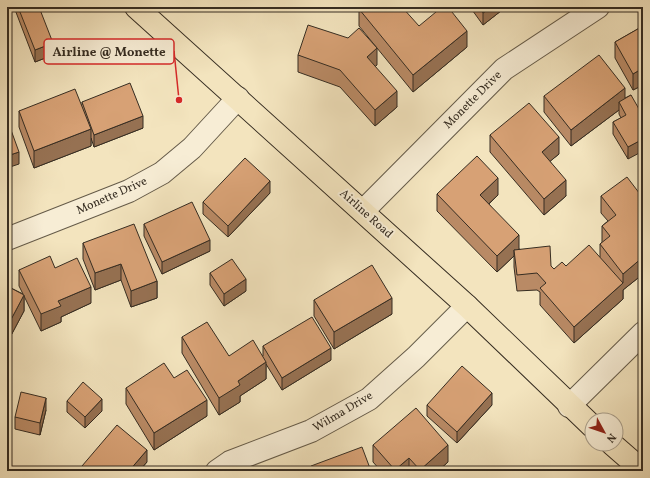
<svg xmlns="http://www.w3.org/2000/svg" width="650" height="478" viewBox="0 0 650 478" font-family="Vollkorn,serif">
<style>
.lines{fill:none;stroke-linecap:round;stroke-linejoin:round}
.minor-casing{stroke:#655b49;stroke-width:24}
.major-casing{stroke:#362d22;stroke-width:24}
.minor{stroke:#f7edd5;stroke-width:22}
.major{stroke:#f3e4be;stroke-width:22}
.wall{fill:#b98a65;stroke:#362d22}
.shaded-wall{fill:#967152;stroke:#362d22}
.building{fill:#d7a175;stroke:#362d22}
.labels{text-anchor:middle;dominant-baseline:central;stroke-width:4;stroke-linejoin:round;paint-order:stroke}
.street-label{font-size:12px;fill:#362d22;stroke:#f7edd5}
.leader{fill:none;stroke:#d62828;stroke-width:1.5}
.callout-dot{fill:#d62828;stroke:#f7edd5;stroke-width:1.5}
.callout{fill:#f7edd5;stroke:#d62828;stroke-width:1.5}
.callout-label{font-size:13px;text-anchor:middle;font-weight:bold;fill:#362d22}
</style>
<rect width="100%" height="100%" fill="#f3e4be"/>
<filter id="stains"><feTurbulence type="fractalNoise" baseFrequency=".005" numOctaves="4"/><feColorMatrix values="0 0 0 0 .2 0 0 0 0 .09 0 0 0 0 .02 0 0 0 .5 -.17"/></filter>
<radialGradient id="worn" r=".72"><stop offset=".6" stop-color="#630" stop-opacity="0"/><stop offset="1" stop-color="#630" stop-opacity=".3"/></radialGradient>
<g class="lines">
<!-- minor casing -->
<g class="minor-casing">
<g id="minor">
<polyline points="363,211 504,69 598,7"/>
<polyline points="7,239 129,191 162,173 192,148 238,98"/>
<polyline points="569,406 643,333"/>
<polyline points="217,471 230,462 311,431 369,399 416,357 467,306"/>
</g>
</g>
<!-- major casing -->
<g class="major-casing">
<g id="major">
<polyline points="136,7 467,306 592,426"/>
<polyline points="612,444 643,471"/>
</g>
</g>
<!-- minor -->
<use href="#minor" class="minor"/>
<!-- major -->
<use href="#major" class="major"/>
</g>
<!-- wall -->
<g class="wall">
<polygon points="14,7 39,7 53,55 35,62"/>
<polygon points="470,7 506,7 483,25"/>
<polygon points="359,9 419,26 467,47 413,92 359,26"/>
<polygon points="643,26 643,85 633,90 615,58 615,42"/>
<polygon points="298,55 377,65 375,66 397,107 375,126 340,87 298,72"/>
<polygon points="631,95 628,159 613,134 613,122 621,118 619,114 619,110 571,146 544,112 544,96 625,98"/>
<polygon points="82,102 143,128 94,147 91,138 91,146 34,168 19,127 19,111 82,105"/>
<polygon points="490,135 559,154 550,161 566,196 544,215 490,152"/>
<polygon points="270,193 228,237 203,214 203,202"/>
<polygon points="437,194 498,195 489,204 519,249 551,266 554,269 600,257 600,244 602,242 602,226 608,221 601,213 601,196 643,198 643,274 623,290 623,299 574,343 540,305 540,292 537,290 517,291 514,267 514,256 497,272 437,211"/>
<polygon points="144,224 210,251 162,274 144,236"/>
<polygon points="83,243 157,281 157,298 131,307 121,280 95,290 83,259"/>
<polygon points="55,268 91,303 61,317 61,322 41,331 24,296 24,311 7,343 7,286 23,294 19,286 19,270"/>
<polygon points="210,273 246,291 224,306 210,285"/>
<polygon points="314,300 392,314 334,349 314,316"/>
<polygon points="182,337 229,356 263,356 263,346 331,360 282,390 266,364 266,379 240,396 240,402 219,415 182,353"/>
<polygon points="174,378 207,416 154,450 126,404 126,388"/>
<polygon points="67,401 102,411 85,428 67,412"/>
<polygon points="427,405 492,405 457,443 427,416"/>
<polygon points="46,410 40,435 15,429 15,417"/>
<polygon points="373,445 448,462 438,471 381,471 373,462"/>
<polygon points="147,462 139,471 82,471 82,466"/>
</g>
<!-- shaded-wall -->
<g class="shaded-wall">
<polygon points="491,7 506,7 483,25 483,13"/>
<polygon points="467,31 467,47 413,92 413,75"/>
<polygon points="53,43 53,55 35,62 35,50"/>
<polygon points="377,48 377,65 367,73 367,57"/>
<polygon points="643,68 643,85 633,90 633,74"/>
<polygon points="625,88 625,105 619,102 619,110 571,146 571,130"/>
<polygon points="397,91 397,107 375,126 375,110"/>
<polygon points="143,116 143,128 94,147 94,135"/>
<polygon points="91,129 91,146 34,168 34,151"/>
<polygon points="559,137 559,154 542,168 542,152"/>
<polygon points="643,139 643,151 628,159 628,147"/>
<polygon points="19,152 19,164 7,168 7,156"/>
<polygon points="498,178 498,195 480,212 480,195"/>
<polygon points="566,180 566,196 544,215 544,199"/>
<polygon points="270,181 270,193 228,237 228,226"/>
<polygon points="519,235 519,251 514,250 514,256 497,272 497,256"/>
<polygon points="210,240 210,251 162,274 162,262"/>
<polygon points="643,257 643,274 623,290 623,299 574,343 574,327 623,283 623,274"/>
<polygon points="121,264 121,280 95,290 95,273"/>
<polygon points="246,279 246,291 224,306 224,294"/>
<polygon points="157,281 157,298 131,307 131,291"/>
<polygon points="91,287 91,303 61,317 61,322 41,331 41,314 58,301"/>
<polygon points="24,295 24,311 7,343 7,327"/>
<polygon points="392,298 392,314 334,349 334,332"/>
<polygon points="331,348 331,360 282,390 282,378"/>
<polygon points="266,362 266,379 240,396 240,402 219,415 219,398 238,381"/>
<polygon points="492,393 492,405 457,443 457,432"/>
<polygon points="46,398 46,410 40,435 40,423"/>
<polygon points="102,399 102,411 85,428 85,417"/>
<polygon points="207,400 207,416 154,450 154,433"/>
<polygon points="448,445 448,462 438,471 420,471 420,470"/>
<polygon points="147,450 147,462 139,471 129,471"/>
<polygon points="409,458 409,471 395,471 395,470"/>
</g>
<!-- building -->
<g class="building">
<polygon points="18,7 39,7 53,43 35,50"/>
<polygon points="361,7 402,7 419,26 442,7 448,7 467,31 413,75 359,9"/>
<polygon points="479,7 491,7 483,13"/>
<polygon points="308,25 348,38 359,28 377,48 367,57 397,91 375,110 340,70 298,55"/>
<polygon points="643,26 643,68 633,74 615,42"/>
<polygon points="599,55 625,88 571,130 544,96"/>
<polygon points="130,83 143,116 94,135 82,102"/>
<polygon points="75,89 91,129 34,151 19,111"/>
<polygon points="631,95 643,116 643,139 628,147 613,122 626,115 619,102"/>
<polygon points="529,103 559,137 542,152 566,180 544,199 490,135"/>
<polygon points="7,119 19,152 7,156"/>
<polygon points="477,156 498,178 480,195 519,235 497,256 437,194"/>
<polygon points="245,158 270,181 228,226 203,202"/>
<polygon points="627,177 643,198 643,257 623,274 600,244 610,236 602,226 616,215 601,196"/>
<polygon points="192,202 210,240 162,262 144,224"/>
<polygon points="134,224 157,281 131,291 121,264 95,273 83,243"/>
<polygon points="589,245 623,283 574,327 540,288 546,283 537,273 517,275 514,250 550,246 551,266 554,269 562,262 566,266"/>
<polygon points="50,256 55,268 77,258 91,287 58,301 61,306 41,314 19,270"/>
<polygon points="232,259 246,279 224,294 210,273"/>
<polygon points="372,265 392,298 334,332 314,300"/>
<polygon points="7,286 24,295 7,327"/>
<polygon points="312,317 331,348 282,378 263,346"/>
<polygon points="207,322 229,356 253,340 266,362 238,381 240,385 219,398 182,337"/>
<polygon points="164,363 174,378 187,370 207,400 154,433 126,388"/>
<polygon points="462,366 492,393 457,432 427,405"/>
<polygon points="83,382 102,399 85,417 67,401"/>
<polygon points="21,392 46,398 40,423 15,417"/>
<polygon points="416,408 448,445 420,470 409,458 395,470 373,445"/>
<polygon points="117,425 147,450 129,471 88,471 82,466"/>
<polygon points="362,447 371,471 313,471 311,466"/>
<polygon points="7,467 14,470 14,471 7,471"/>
</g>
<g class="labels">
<!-- street labels -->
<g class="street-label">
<text transform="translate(473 100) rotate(-45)">Monette Drive</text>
<text transform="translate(112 196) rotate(-24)">Monette Drive</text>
<text transform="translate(366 214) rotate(42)">Airline Road</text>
<text transform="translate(343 412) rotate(-31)">Wilma Drive</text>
</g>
</g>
<!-- callouts -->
<path class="leader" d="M179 100L174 51"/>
<circle class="callout-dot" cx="179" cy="100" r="4"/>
<rect class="callout" x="44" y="39" width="130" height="25" rx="4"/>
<g class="callout-label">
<text x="109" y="56">Airline @ Monette</text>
</g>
<!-- margin -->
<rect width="650" height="478" fill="none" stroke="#f3e4be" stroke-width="24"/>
<rect x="8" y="8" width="634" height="462" fill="none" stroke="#362d22" stroke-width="2"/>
<rect x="12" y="12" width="626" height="454" fill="none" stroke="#362d22"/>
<!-- north arrow -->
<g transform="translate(604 432) rotate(130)"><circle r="19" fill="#f7edd5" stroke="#aaa08d"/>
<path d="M0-3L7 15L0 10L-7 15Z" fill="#8f2418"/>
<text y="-6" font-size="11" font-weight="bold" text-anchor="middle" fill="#362d22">N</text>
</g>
<rect width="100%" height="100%" filter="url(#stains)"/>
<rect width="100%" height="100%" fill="url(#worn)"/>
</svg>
